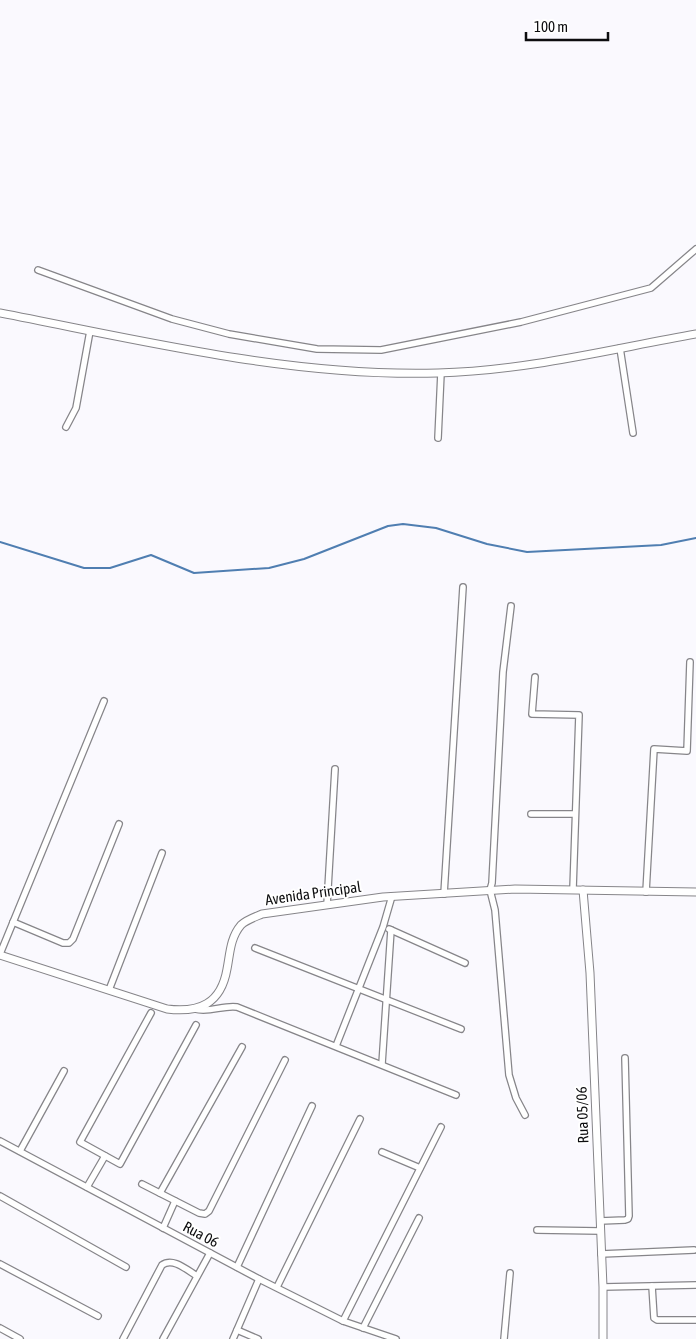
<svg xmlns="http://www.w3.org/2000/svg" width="696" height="1339" viewBox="0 0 696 1339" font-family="'Asap Condensed',sans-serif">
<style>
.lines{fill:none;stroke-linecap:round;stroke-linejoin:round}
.stream{stroke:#4f7eb1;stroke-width:2}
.minor-casing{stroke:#868589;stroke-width:8}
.tertiary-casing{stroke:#868589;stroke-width:9}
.minor{stroke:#fff;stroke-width:5.5}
.tertiary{stroke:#fff;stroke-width:7}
.labels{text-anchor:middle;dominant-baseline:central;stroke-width:4;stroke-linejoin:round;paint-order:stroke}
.street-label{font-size:15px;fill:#0d0d0f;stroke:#fff}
</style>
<rect width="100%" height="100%" fill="#faf9fe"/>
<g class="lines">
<!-- stream -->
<polyline class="stream" points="0,542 84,568 110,568 151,555 194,573 269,568 304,559 388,526 403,524 436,528 487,544 527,552 661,545 696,538"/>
<!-- minor casing -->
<g class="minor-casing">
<g id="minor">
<polyline points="38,270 172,319 229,334 317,349 381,350 521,322 651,288 696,249"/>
<polyline points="620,348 633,433"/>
<polyline points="66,427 76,408 90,331"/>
<polyline points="438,438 441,373"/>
<polyline points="511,606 503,672 492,883 490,890 495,910 509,1075 516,1098 525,1115"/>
<polyline points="535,677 532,714 579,715 573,889"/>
<polyline points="531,814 575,814"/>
<polyline points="646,892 654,749 687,751 690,662"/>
<polyline points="444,894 463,587"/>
<polyline points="327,905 335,769"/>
<polyline points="13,922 63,943 69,943 73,939 119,824"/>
<polyline points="389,929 465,963"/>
<polyline points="255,948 461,1029"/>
<polyline points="0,954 104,701"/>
<polyline points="109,990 162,853"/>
<path d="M195,1009C209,1013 223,1005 237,1007L456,1095"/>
<polyline points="151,1013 80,1142 120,1164 196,1025"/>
<polyline points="336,1046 383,927 392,896"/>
<polyline points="382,1064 391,930"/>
<polyline points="0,1141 259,1279 343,1321 396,1339"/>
<polyline points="20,1151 64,1071"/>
<polyline points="382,1152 420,1168"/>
<polyline points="142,1184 199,1213 205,1214 209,1211 285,1060"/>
<polyline points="87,1187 105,1156"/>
<polyline points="160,1193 242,1047"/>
<polyline points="0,1196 126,1267"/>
<polyline points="600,1221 625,1220 628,1219 629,1216 625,1058"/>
<polyline points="163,1228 175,1201"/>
<polyline points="537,1230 600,1231"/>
<polyline points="601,1254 694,1250"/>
<polyline points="0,1264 98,1316"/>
<polyline points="237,1267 312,1106"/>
<polyline points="652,1286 654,1318 657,1320 696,1320"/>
<polyline points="277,1287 360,1119"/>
<polyline points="603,1287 696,1285"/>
<polyline points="343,1321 441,1127"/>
<polyline points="0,1328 20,1339"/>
<polyline points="363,1328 419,1218"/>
<polyline points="237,1330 258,1339"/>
<path d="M123,1339L162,1265C173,1257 187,1270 197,1276"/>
<polyline points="163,1339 210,1253"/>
<polyline points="233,1339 259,1279"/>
<polyline points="504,1339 510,1273"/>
</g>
</g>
<!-- tertiary casing -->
<g class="tertiary-casing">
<g id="tertiary">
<path d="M0,313C145,341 290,377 438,373C525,371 611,349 696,334"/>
<polyline points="583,890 590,973 603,1287 603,1339"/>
<path d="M0,955L167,1009C199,1013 221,1004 227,969C230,954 230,938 241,925C246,920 255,917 262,914L383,897L515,889L696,892"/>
</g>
</g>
<!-- minor -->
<use href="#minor" class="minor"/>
<!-- tertiary -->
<use href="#tertiary" class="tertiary"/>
</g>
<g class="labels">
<!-- street labels -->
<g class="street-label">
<text transform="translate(313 893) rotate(-8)">Avenida Principal</text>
<text transform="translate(582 1115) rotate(-92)">Rua 05/06</text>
<text transform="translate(201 1234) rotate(28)">Rua 06</text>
</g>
</g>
<!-- scale -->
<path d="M526 32v8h82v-8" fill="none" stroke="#0d0d0f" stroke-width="2.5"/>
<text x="534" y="32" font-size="15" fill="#0d0d0f" stroke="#ffffff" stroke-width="4" paint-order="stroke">100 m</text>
</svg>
